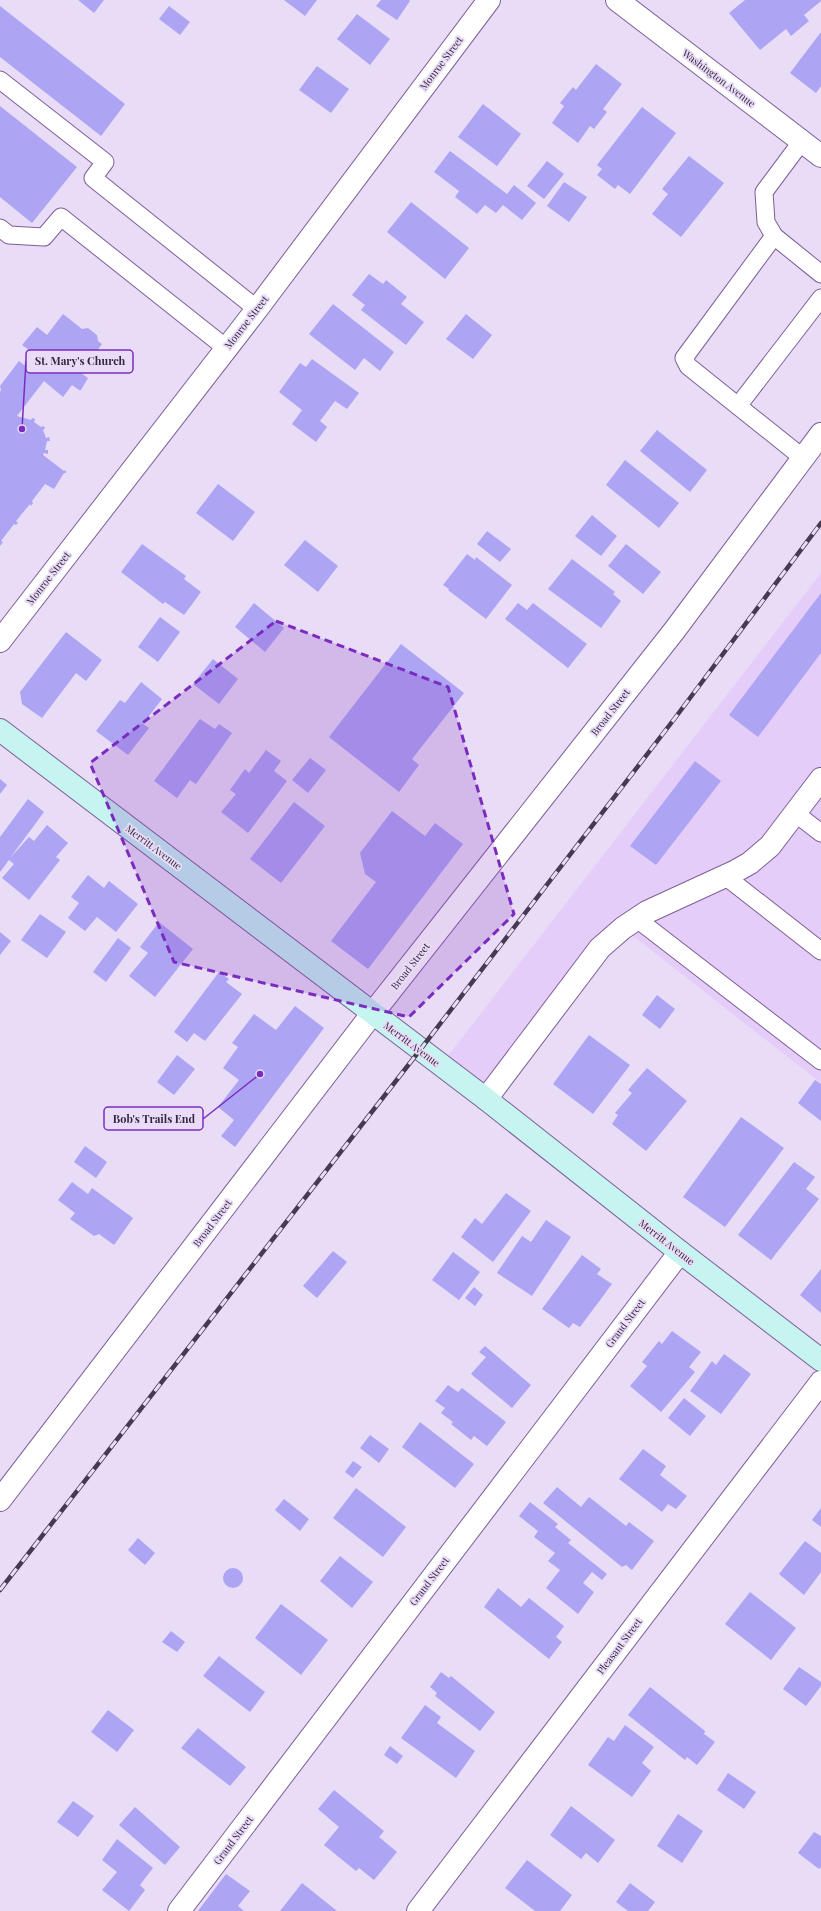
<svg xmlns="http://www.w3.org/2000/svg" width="821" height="1911" viewBox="0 0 821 1911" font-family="'Playfair Display',serif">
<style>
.built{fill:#e4cef9}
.building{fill:#aea4f4}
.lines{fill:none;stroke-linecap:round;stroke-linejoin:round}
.lane-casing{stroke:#7e5e98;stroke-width:19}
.street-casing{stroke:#7e5e98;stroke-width:24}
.secondary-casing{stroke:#7e5e98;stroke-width:24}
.lane{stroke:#fff;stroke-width:17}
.street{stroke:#fff;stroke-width:22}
.secondary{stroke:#c5f4f1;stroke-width:22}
.rail-casing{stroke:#473952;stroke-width:4.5}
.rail{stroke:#e9dcf6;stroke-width:3;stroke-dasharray:9;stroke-linecap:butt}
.marked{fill:#7b2cbf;fill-opacity:0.2;stroke:#7b2cbf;stroke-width:3;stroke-dasharray:8 5;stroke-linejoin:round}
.labels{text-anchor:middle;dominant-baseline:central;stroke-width:3.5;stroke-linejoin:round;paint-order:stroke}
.street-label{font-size:10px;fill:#34263f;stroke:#e9dcf6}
.leader{fill:none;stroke:#7b2cbf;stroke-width:1.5}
.callout-dot{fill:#7b2cbf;stroke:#e9dcf6;stroke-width:1.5}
.callout{fill:#e9dcf6;stroke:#7b2cbf;stroke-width:1.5}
.callout-label{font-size:11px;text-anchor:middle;font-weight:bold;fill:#34263f}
</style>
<rect width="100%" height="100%" fill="#e9dcf6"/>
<!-- built -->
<polygon class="built" points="821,573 821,1083 623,928 486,1099 441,1065"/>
<!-- building -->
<g class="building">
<polygon points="78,0 104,0 94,13"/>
<polygon points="284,0 317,0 305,16"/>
<polygon points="381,0 409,0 410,1 397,20 376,6"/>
<polygon points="745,0 821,0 821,1 804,15 809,21 791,36 786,29 760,50 729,13"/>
<polygon points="0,6 125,104 101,136 0,57"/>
<polygon points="169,6 190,22 180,35 159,19"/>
<polygon points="357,14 390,39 370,65 337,39"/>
<polygon points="821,32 821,86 816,93 790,73"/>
<polygon points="596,64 622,84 603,109 607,112 594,129 590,126 578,143 552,123 564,106 560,103 573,87 576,90"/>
<polygon points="317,66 349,89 331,113 299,90"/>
<polygon points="483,104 521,134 497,166 458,137"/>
<polygon points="0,106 77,167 32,223 0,197"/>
<polygon points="642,107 676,133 630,194 618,185 615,189 597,175 602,169 597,165"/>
<polygon points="450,151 507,194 514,185 536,203 522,220 503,205 496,213 485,205 477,214 455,197 459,191 434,172"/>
<polygon points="689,156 724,183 681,237 652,214 668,194 662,189"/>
<polygon points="547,161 564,174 544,199 527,186"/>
<polygon points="564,182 587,197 569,222 547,206"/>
<polygon points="411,202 469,248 445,279 387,232"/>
<polygon points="369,274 383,284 386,280 407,297 401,304 424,322 406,345 361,310 365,305 352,295"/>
<polygon points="333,304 394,352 380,371 364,358 355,370 309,334"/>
<polygon points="63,314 82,329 88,328 97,335 98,341 102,344 81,373 88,378 81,390 79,390 72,385 63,397 44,381 17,416 31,420 32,418 35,419 34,422 41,427 44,426 45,428 43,430 46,438 49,437 50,441 47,441 45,450 48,450 48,454 44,453 43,455 64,471 66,470 66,473 64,473 54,489 45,484 32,501 33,503 31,506 30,504 16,521 18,523 16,525 14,524 1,541 3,542 0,546 0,392 1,390 0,386 19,361 24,365 33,353 22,345 37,327 47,335"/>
<polygon points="466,314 492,335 473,359 446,339"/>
<polygon points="312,359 359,393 347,409 335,401 320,421 327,427 316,442 292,424 302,410 279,392 300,363 306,367"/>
<polygon points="657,430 707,470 690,492 640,451"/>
<polygon points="625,460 679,503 659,528 606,485"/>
<polygon points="218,484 255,512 233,541 196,513"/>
<polygon points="592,515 617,536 601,556 575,536"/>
<polygon points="487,531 511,549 500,562 477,544"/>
<polygon points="305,540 338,566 318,592 284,565"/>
<polygon points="142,544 186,576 184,579 201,592 184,615 165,602 163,604 121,572"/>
<polygon points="626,544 661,572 643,594 608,566"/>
<polygon points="467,554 475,560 476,557 512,585 486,619 448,590 449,589 443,585"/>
<polygon points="572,559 615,592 613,594 621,601 601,628 548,589"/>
<polygon points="821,593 821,653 758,737 729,715"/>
<polygon points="254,603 284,628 265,652 235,627"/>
<polygon points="518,603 527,610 533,603 587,644 568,668 505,619"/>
<polygon points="160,617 180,632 158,662 138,647"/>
<polygon points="66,632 102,660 86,681 76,673 42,718 22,704 20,692"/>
<polygon points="401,644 464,693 412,759 419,765 399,792 329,737"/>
<polygon points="213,659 238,679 219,704 193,684"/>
<polygon points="141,682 162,699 143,724 149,728 128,755 96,731 120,700 125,703"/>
<polygon points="200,719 215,729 219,724 232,733 196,784 190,780 177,798 154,781"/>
<polygon points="266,750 281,761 274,771 287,781 248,833 221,812 236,794 230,790 245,769 249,773"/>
<polygon points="310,758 326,770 308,793 292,780"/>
<polygon points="695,761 721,781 656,865 630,846"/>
<polygon points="0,779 7,785 0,794"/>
<polygon points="28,799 44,812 10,858 29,837 34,841 47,825 68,843 56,857 60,860 29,900 2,878 14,864 9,860 0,872 0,837"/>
<polygon points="294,802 325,826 281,883 250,859"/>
<polygon points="392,811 425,836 435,823 463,844 368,969 331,941 376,882 365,874 360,853"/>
<polygon points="88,875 104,888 109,881 138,904 116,932 97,917 85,931 68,918 79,903 71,897"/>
<polygon points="40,914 66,932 47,958 21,940"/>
<polygon points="159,922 193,949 155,997 129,976 148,953 140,947"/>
<polygon points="0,932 11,941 0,955"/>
<polygon points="118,938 131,948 106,982 93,972"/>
<polygon points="219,972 229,979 226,982 242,994 205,1041 194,1033 187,1042 174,1032"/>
<polygon points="657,995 675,1009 660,1029 642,1015"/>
<polygon points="295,1006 324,1028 235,1147 221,1136 234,1120 218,1107 239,1080 223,1068 238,1047 232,1043 254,1014 276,1030"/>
<polygon points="589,1035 630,1065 593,1114 553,1084"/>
<polygon points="177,1055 195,1069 174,1095 157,1082"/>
<polygon points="647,1068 687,1101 646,1151 612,1124 618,1115 615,1113 632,1093 628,1090"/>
<polygon points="815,1080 821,1084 821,1121 798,1103"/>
<polygon points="741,1117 784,1148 725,1227 683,1197"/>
<polygon points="85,1146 107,1162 96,1178 74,1162"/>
<polygon points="794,1162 815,1177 806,1189 819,1199 771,1260 738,1235"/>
<polygon points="72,1182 88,1194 92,1188 133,1218 114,1245 99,1234 94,1236 70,1219 75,1213 58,1200"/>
<polygon points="506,1193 531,1211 493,1262 461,1237 475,1218 482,1224"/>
<polygon points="546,1220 571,1237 532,1296 497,1273 522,1236 531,1242"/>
<polygon points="333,1251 347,1262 317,1298 303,1286"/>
<polygon points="453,1252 480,1272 459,1300 432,1280"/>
<polygon points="582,1255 601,1269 597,1274 612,1284 580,1327 573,1323 569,1328 542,1309"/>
<polygon points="821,1269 821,1313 800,1295"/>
<polygon points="474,1287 483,1295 475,1306 465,1298"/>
<polygon points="672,1331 701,1352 689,1367 695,1372 661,1412 630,1386 647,1366 642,1362 659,1341 662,1344"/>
<polygon points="485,1346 531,1385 512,1408 471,1374 486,1357 479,1352"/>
<polygon points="724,1354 751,1374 721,1414 690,1391 712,1361 716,1365"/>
<polygon points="448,1385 458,1392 462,1388 506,1422 487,1446 474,1436 471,1440 451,1424 453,1422 441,1413 445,1408 435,1401"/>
<polygon points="684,1398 706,1416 690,1436 668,1418"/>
<polygon points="420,1422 474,1464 455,1488 402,1447"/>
<polygon points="370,1435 389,1449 379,1463 360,1448"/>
<polygon points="643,1449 666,1466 660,1475 687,1496 676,1509 668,1504 662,1512 619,1479"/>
<polygon points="353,1461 362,1467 353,1478 345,1472"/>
<polygon points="557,1487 581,1507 589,1497 626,1526 629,1522 654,1541 632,1570 626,1565 622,1567 543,1503"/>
<polygon points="356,1488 406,1527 383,1557 333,1518"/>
<polygon points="284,1499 309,1519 300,1531 275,1510"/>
<polygon points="530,1502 558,1524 555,1527 571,1540 568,1543 607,1574 602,1580 592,1572 583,1583 594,1592 578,1614 546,1588 560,1570 548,1561 555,1553 534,1537 538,1531 519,1516"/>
<polygon points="821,1508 821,1527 812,1520"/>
<polygon points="138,1538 155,1553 145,1565 128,1550"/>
<polygon points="805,1541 821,1553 821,1572 804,1595 779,1574"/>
<polygon points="340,1556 373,1582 352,1608 320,1581"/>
<circle cx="233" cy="1578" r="10"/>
<polygon points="498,1588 521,1607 529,1598 564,1626 556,1637 562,1642 549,1659 484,1607"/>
<polygon points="750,1592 796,1628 771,1660 725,1624"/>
<polygon points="281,1604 328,1640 301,1675 255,1638"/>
<polygon points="171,1631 185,1642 177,1652 162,1642"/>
<polygon points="219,1656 265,1692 250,1712 203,1676"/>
<polygon points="799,1667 821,1682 821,1686 806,1706 783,1689"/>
<polygon points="441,1672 449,1678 451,1676 495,1712 480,1731 435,1696 437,1693 430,1687"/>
<polygon points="650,1687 705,1731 704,1734 715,1742 697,1765 687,1757 685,1760 628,1715"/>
<polygon points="425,1705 441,1717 437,1723 475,1751 456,1778 401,1738"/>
<polygon points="108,1710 134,1730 117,1752 91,1732"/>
<polygon points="625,1725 654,1747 642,1763 651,1771 632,1797 588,1765 608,1737 614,1741"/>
<polygon points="198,1728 246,1767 230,1786 181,1748"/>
<polygon points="390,1746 403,1756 397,1764 384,1755"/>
<polygon points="728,1773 756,1792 744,1809 717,1790"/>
<polygon points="334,1790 384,1831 379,1837 397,1852 374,1880 359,1868 356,1871 324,1845 339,1827 318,1809"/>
<polygon points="73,1801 94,1816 78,1837 57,1822"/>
<polygon points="571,1806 615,1840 598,1863 586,1853 581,1859 550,1835"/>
<polygon points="135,1807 180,1847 165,1865 119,1825"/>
<polygon points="678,1814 703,1831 682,1863 657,1846"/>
<polygon points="814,1832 821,1836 821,1867 819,1869 798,1853"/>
<polygon points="117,1839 153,1868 140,1885 145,1890 129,1911 102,1890 117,1872 102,1860"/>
<polygon points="527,1860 572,1895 560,1911 535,1911 505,1888"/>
<polygon points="226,1874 250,1891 238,1906 244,1911 198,1911"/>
<polygon points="302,1883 337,1911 280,1911"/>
<polygon points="630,1883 655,1902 648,1911 628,1911 616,1902"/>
</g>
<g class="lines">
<!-- lane casing -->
<g class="lane-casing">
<g id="lane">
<polyline points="0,80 105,162 93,178 257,309"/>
<polyline points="0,228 9,235 44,237 61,217 226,348"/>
<polyline points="774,236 766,222 764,192 802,141"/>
<polyline points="738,406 821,298"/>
<polyline points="803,458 688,366 684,358 774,236 821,274"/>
<polyline points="795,813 821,833"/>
<polyline points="725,876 821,951"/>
<polyline points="637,919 821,1061"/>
</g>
</g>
<!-- street casing -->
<g class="street-casing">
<g id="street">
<polyline points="617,0 821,156"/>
<polyline points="0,641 257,309 489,0"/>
<polyline points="486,1099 600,948 623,928 647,912 734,872 750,863 770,846 821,779"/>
<polyline points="0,1500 372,1014 674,631 821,434"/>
<polyline points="179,1911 680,1252"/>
<polyline points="418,1911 821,1382"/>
</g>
</g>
<!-- secondary casing -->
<g class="secondary-casing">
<polyline id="secondary" points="0,730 486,1099 680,1252 821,1360"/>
</g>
<!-- lane -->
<use href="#lane" class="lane"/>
<!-- street -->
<use href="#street" class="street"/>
<!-- secondary -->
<use href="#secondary" class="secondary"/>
<!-- rail casing -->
<g class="rail-casing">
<polyline id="rail" points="0,1590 420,1050 675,718 821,523"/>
</g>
<!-- rail -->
<use href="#rail" class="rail"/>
</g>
<!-- marked area -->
<path class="marked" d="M276,621L448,687L514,914L409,1017L174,962L90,763Z"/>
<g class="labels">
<!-- street labels -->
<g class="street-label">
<text transform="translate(441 63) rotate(-53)">Monroe Street</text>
<text transform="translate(719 78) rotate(37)">Washington Avenue</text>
<text transform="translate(246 322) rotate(-52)">Monroe Street</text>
<text transform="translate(48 578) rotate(-52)">Monroe Street</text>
<text transform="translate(610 712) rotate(-52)">Broad Street</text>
<text transform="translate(154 847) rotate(37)">Merritt Avenue</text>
<text transform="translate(410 966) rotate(-52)">Broad Street</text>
<text transform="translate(412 1044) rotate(37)">Merritt Avenue</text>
<text transform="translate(212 1223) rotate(-53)">Broad Street</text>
<text transform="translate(667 1242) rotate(38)">Merritt Avenue</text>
<text transform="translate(625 1323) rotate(-53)">Grand Street</text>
<text transform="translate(429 1581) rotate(-53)">Grand Street</text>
<text transform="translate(619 1646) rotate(-53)">Pleasant Street</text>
<text transform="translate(233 1840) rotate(-53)">Grand Street</text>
</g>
</g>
<!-- callouts -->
<path class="leader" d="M22 429L26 361M260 1074L203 1119"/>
<g class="callout-dot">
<circle cx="22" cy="429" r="4"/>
<circle cx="260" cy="1074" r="4"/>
</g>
<g class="callout">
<rect x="26" y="350" width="107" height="23" rx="4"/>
<rect x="104" y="1107" width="99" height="23" rx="4"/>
</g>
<g class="callout-label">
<text x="80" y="365">St. Mary's Church</text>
<text x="154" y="1123">Bob's Trails End</text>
</g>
</svg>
